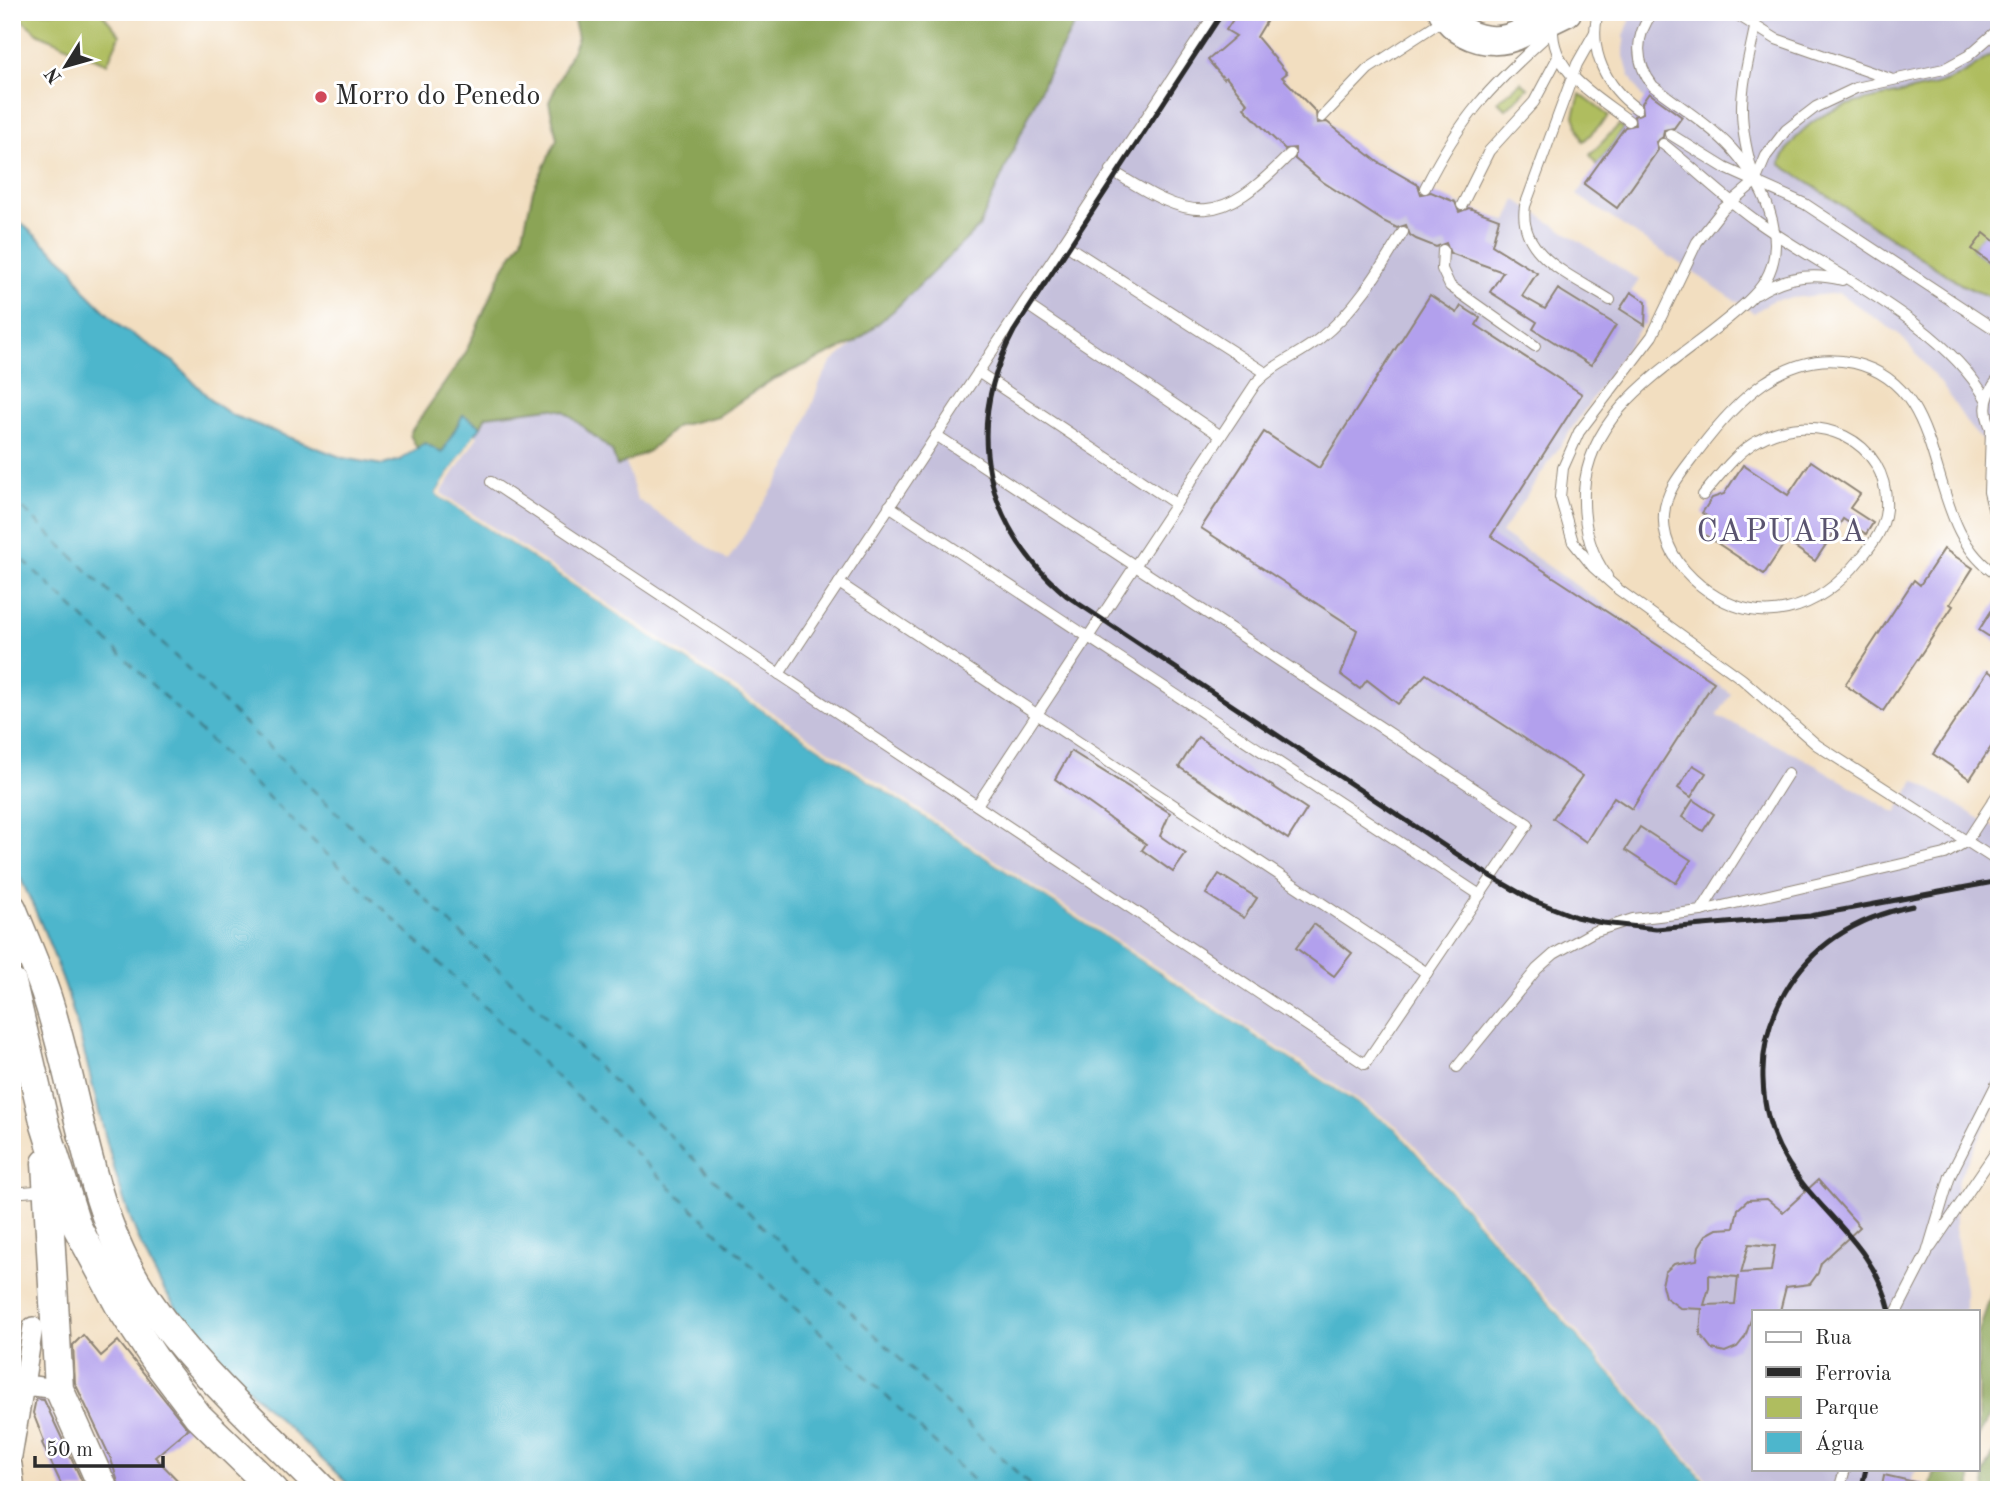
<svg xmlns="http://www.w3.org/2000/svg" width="2011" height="1502" viewBox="0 0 2011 1502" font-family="'Old Standard TT',serif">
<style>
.industrial{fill:#c5c0db}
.green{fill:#afbd5f;stroke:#6d7445;stroke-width:2}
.forest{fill:#8ba456;stroke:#5b6840;stroke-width:2}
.water{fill:#4db6cc;stroke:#3c707c;stroke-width:2}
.pier{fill:#f2dec0}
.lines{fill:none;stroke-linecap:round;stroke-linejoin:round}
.ferry{stroke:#39636b;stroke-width:2;stroke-dasharray:9 7;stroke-linecap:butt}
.building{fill:#b2a0ed;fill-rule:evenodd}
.service-casing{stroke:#8e8476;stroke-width:12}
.minor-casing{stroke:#8e8476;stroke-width:22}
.secondary-casing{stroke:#8e8476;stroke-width:31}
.service{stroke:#fff;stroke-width:10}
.minor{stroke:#fff;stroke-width:19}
.secondary{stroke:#fff;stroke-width:28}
.rail{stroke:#2b2b2b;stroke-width:5}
.poi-dot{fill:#d1495b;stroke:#fff;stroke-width:2.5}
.labels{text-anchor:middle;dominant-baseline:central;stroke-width:6;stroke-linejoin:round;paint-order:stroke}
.poi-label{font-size:28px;fill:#2b2b2b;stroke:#fff;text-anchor:start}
.quarter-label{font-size:32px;letter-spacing:2px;fill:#5a546f;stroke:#fff}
</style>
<rect width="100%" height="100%" fill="#fff"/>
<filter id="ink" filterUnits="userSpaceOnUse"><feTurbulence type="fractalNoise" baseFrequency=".0143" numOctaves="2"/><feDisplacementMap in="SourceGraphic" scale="14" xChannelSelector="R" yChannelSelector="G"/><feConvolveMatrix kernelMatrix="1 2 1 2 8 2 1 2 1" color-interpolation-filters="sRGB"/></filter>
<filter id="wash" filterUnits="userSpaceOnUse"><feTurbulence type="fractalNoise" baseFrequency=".00686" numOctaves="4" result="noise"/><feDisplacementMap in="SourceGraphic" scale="28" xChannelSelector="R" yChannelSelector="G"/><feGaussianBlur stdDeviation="1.57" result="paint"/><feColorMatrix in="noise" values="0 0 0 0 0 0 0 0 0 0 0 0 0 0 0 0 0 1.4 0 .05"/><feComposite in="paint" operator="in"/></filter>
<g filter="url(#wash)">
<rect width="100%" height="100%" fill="#f2dec0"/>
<!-- industrial -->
<g class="industrial">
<polygon points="1081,12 1266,12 1270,16 1258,39 1287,73 1282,77 1356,146 1437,195 1499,219 1507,221 1516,200 1639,280 1631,292 1646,302 1647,318 1501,533 1731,694 1717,716 1805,759 1896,813 1915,780 1999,830 1999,1099 1958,1180 1955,1195 1955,1229 1965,1289 1965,1311 1754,1311 1754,1469 1917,1469 1905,1490 1713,1490 436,494 486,416 550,408 564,411 612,451 617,466 626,463 637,499 728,561 794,455 820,382 831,363 893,311 979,227 1047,75"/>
<polygon points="1633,12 1999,12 1999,460 1969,426 1942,385 1900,335 1839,293 1773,300 1754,313 1577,195 1644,100 1629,75 1624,56 1624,36"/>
</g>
<!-- green -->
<g class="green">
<polygon points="12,12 101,12 120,35 107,64 39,34"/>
<path d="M1999,49V245L1984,234L1972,249L1993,265L1999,258V301L1962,285L1780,164C1811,94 1878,103 1939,84C1962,77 1980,63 1999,49Z"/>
<polygon points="1521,82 1528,88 1506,109 1498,101"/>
<polygon points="1580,94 1609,116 1583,142 1574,116"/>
<polygon points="1619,125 1624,128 1597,166 1590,155"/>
</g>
<!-- forest -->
<g class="forest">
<polygon points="572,12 1081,12 1047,75 979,227 893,311 856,342 772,380 718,416 677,426 649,451 617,466 612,451 564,411 550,408 486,416 481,426 463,415 442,453 425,443 417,448 410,435 412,430 465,354 502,271 522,239 533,190 557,139 549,102 578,38"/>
<polygon points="1999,1271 1999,1400 1978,1437 1978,1334"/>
<polygon points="1999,1441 1999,1490 1986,1490 1984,1474"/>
<polygon points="1936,1469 1971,1469 1971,1490 1929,1490"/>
</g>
<!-- water -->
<path class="water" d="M12,215L72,268L85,291L121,327L174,362L212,401L232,415L343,458L383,465L400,460L425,443L442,453L463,415L481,426L436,494L1395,1128L1713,1490H354C293,1430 200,1353 159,1281C116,1204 101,1113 78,1029C62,971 39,915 12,861Z"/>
<!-- pier -->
<polygon class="pier" points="475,434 478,436 441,493 1397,1126 1716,1490 1713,1490 1395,1128 436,494"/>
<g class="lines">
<!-- ferry -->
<g class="ferry">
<polyline points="12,498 1035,1490"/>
<polyline points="12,549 983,1490"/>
</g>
</g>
<g id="blocks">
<!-- building -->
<g class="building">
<polygon points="1238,12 1272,12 1257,37 1287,73 1282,77 1316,112 1317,123 1327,122 1378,162 1418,185 1421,194 1431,192 1455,202 1459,212 1469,208 1499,219 1492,245 1537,273 1522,296 1545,309 1558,289 1616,325 1591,365 1533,329 1537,322 1490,292 1503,272 1450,253 1446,243 1436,247 1416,239 1410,235 1406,225 1397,228 1383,221 1323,182 1295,159 1295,148 1285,149 1270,135 1244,108 1248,104 1226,77 1224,79 1208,60 1236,36 1226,30"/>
<polygon points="1649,93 1682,117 1674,128 1664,130 1663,137 1656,142 1658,150 1617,208 1584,184 1625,127 1635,125 1634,116 1643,113 1642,103"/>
<polygon points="1984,233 1999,245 1999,258 1993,265 1972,249"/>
<polygon points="1631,292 1646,302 1645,325 1620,309"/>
<polygon points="1430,295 1457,313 1461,306 1480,318 1476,325 1582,394 1491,536 1714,682 1632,809 1614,797 1586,842 1553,818 1582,776 1426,674 1398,704 1367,680 1360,689 1341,675 1357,630 1201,528 1264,432 1319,468"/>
<polygon points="1811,461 1860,494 1850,508 1873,523 1866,534 1843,519 1815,561 1786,541 1764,574 1699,531 1708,517 1702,513 1712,498 1724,494 1743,465 1788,495"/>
<polygon points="1944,549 1973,568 1950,604 1953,606 1883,711 1845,685 1914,580 1920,585"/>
<polygon points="1999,599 1999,643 1979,630"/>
<polygon points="1988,671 1999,678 1999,735 1970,779 1933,754"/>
<polygon points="1198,737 1307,809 1288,839 1179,767"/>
<polygon points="1071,751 1170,813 1160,836 1186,854 1173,872 1142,850 1146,844 1055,779"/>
<polygon points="1693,765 1706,773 1691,797 1678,788"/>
<polygon points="1693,800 1714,814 1703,831 1682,817"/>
<polygon points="1640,827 1691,860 1676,883 1625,850"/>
<polygon points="1219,874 1257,898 1244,918 1206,894"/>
<polygon points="1314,924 1352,953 1334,976 1296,948"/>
<path d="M1818,1180L1860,1227L1821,1263L1818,1273L1810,1284L1786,1287L1780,1311H1754L1745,1337L1737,1347L1725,1352L1712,1349L1700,1334L1702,1309L1680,1308L1665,1297L1662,1285L1665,1272L1674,1264L1697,1260L1699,1246L1706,1235L1717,1229L1734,1228L1738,1209L1748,1200L1767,1199L1783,1212ZM1749,1244L1775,1246L1771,1271L1741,1273ZM1709,1275L1738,1277L1735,1304L1704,1305L1709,1288Z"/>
<polygon points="83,1335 101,1356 118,1341 188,1429 155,1457 187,1490 120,1489 111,1459 75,1383 73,1345"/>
<polygon points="36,1399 44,1400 86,1490 64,1490 42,1443 44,1441 33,1413"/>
<polygon points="1884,1475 1924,1484 1924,1490 1881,1490"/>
</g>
</g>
</g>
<g filter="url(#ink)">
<use href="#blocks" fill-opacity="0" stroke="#8e8476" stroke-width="2"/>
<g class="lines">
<!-- service casing -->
<g class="service-casing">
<g id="service">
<path d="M1598,12C1588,51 1606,87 1637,109"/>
<polyline points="1733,12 1776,39 1890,79"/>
<path d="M1553,27C1551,73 1597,96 1629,121"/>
<polyline points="1999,29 1968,56 1944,69 1856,88 1816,107 1786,130 1766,156 1755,182 1723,209 1697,242 1652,336 1579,432 1563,468 1560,497 1573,542 1593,567 1619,590 1742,679 1817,745 1999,862"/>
<path d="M1595,32L1577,64L1525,206C1517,256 1575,277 1610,300"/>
<polyline points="1322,117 1368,69 1446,18"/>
<polyline points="1670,134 1725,168 1805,204 1999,332"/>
<path d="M1663,144C1695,169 1725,199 1758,222C1831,274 1941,321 1986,399"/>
<path d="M1111,170C1194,223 1219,227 1290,154"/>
<path d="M1752,171C1735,110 1742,89 1755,28"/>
<path d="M1425,188C1461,116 1491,86 1551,32"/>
<polyline points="1462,205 1489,151 1534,102 1558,57"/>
<polyline points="1063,243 1266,373"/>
<polyline points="1443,250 1442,269 1450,286 1535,346"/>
<path d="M1757,294C1783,277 1812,272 1842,280"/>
<polyline points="1024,303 1221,436"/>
<polyline points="978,372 1176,504"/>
<path d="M1999,378C1982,398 1982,419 1999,440"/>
<polyline points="1991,430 1989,492 1999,533"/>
<polyline points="491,482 1365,1064 1528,824 936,435"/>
<path d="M1703,495C1720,475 1736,452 1759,440C1814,409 1890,438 1886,509C1884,530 1874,542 1861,558C1819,611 1759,632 1701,586C1679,568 1662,544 1664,514C1666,489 1684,470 1698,451C1735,402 1786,347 1854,363C1958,388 1918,527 1999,576"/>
<polyline points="889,506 1480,895"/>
<path d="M1607,576C1589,552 1583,521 1584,491C1590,396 1696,355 1753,296C1797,252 1767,188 1732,149C1710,125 1679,106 1653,86C1635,63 1634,36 1653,12"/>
<polyline points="839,583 1427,973"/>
<polyline points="779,674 1216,12"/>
<path d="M977,805L1256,383C1275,363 1298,356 1319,339C1355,311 1380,270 1403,232"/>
<polyline points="1999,816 1999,823"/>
<polyline points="1701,911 1788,773"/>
<polyline points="1457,1067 1537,969 1554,954 1593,932 1633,919 1701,911 1945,854 1967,841 1999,792"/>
<polyline points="12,1193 46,1190"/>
<polyline points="1931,1247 1999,1147"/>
<polyline points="1897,1311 1927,1253 1950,1176 1999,1079"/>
<polyline points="1839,1490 1845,1469"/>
</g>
</g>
<!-- minor casing -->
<g class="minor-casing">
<g id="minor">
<polyline points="24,1385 33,1327"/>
<polyline points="12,1456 24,1385 59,1389"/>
<polyline points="12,1465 15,1490"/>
</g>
</g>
<!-- secondary casing -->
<g class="secondary-casing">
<g id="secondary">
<path d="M1443,12C1467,49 1520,50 1544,12"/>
<polyline points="1528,31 1567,12"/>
<path d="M12,908C24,938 37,967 47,997C75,1083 87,1192 130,1271C173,1351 260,1425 323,1490"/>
<polyline points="12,983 45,1125 77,1227 119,1305 154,1358 198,1416 274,1490"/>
<polyline points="46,1163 59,1389 104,1490"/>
</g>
</g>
<!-- service -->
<use href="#service" class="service"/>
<!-- minor -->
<use href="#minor" class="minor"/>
<!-- secondary -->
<use href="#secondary" class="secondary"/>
<!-- rail -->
<g class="rail">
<path d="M1223,12L1014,331C963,427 983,526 1067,596L1490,876L1532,900L1576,917L1603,923L1656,929L1810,916L1999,881"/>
<path d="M1890,1311C1867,1215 1766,1195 1763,1079C1762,1049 1770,1018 1785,992C1813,943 1859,917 1913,906"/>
<polyline points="1861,1490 1866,1469"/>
</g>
</g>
</g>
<!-- markers -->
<circle class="poi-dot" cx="321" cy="97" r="7"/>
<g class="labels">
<!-- poi labels -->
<g class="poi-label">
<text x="335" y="97">Morro do Penedo</text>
</g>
<!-- quarter labels -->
<g class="quarter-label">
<text x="1782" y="533">CAPUABA</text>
</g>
</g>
<!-- margin -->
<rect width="2011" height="1502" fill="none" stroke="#fff" stroke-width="42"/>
<!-- legend -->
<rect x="1752" y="1310" width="228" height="161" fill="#ffffff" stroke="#aaaaaa" stroke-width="2"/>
<rect x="1766" y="1332" width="35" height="10" fill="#ffffff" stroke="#aaaaaa" stroke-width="2"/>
<text x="1815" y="1344" font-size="21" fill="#2b2b2b">Rua</text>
<rect x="1766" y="1367" width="35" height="10" fill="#2b2b2b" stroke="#aaaaaa" stroke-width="2"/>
<text x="1815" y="1380" font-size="21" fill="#2b2b2b">Ferrovia</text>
<rect x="1766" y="1397" width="35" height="21" fill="#afbd5f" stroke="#aaaaaa" stroke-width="2"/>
<text x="1815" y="1414" font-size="21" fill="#2b2b2b">Parque</text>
<rect x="1766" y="1432" width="35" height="21" fill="#4db6cc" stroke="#aaaaaa" stroke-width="2"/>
<text x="1815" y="1450" font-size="21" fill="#2b2b2b">Água</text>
<!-- north arrow -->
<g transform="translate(66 66) rotate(233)" stroke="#ffffff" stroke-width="5" paint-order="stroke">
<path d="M0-5L12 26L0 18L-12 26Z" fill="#2b2b2b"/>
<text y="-10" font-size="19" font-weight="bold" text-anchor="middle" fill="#2b2b2b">N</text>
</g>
<!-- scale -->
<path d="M35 1456v10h128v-10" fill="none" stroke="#2b2b2b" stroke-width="3.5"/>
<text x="46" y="1456" font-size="21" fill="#2b2b2b" stroke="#ffffff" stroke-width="5" paint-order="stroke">50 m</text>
</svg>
